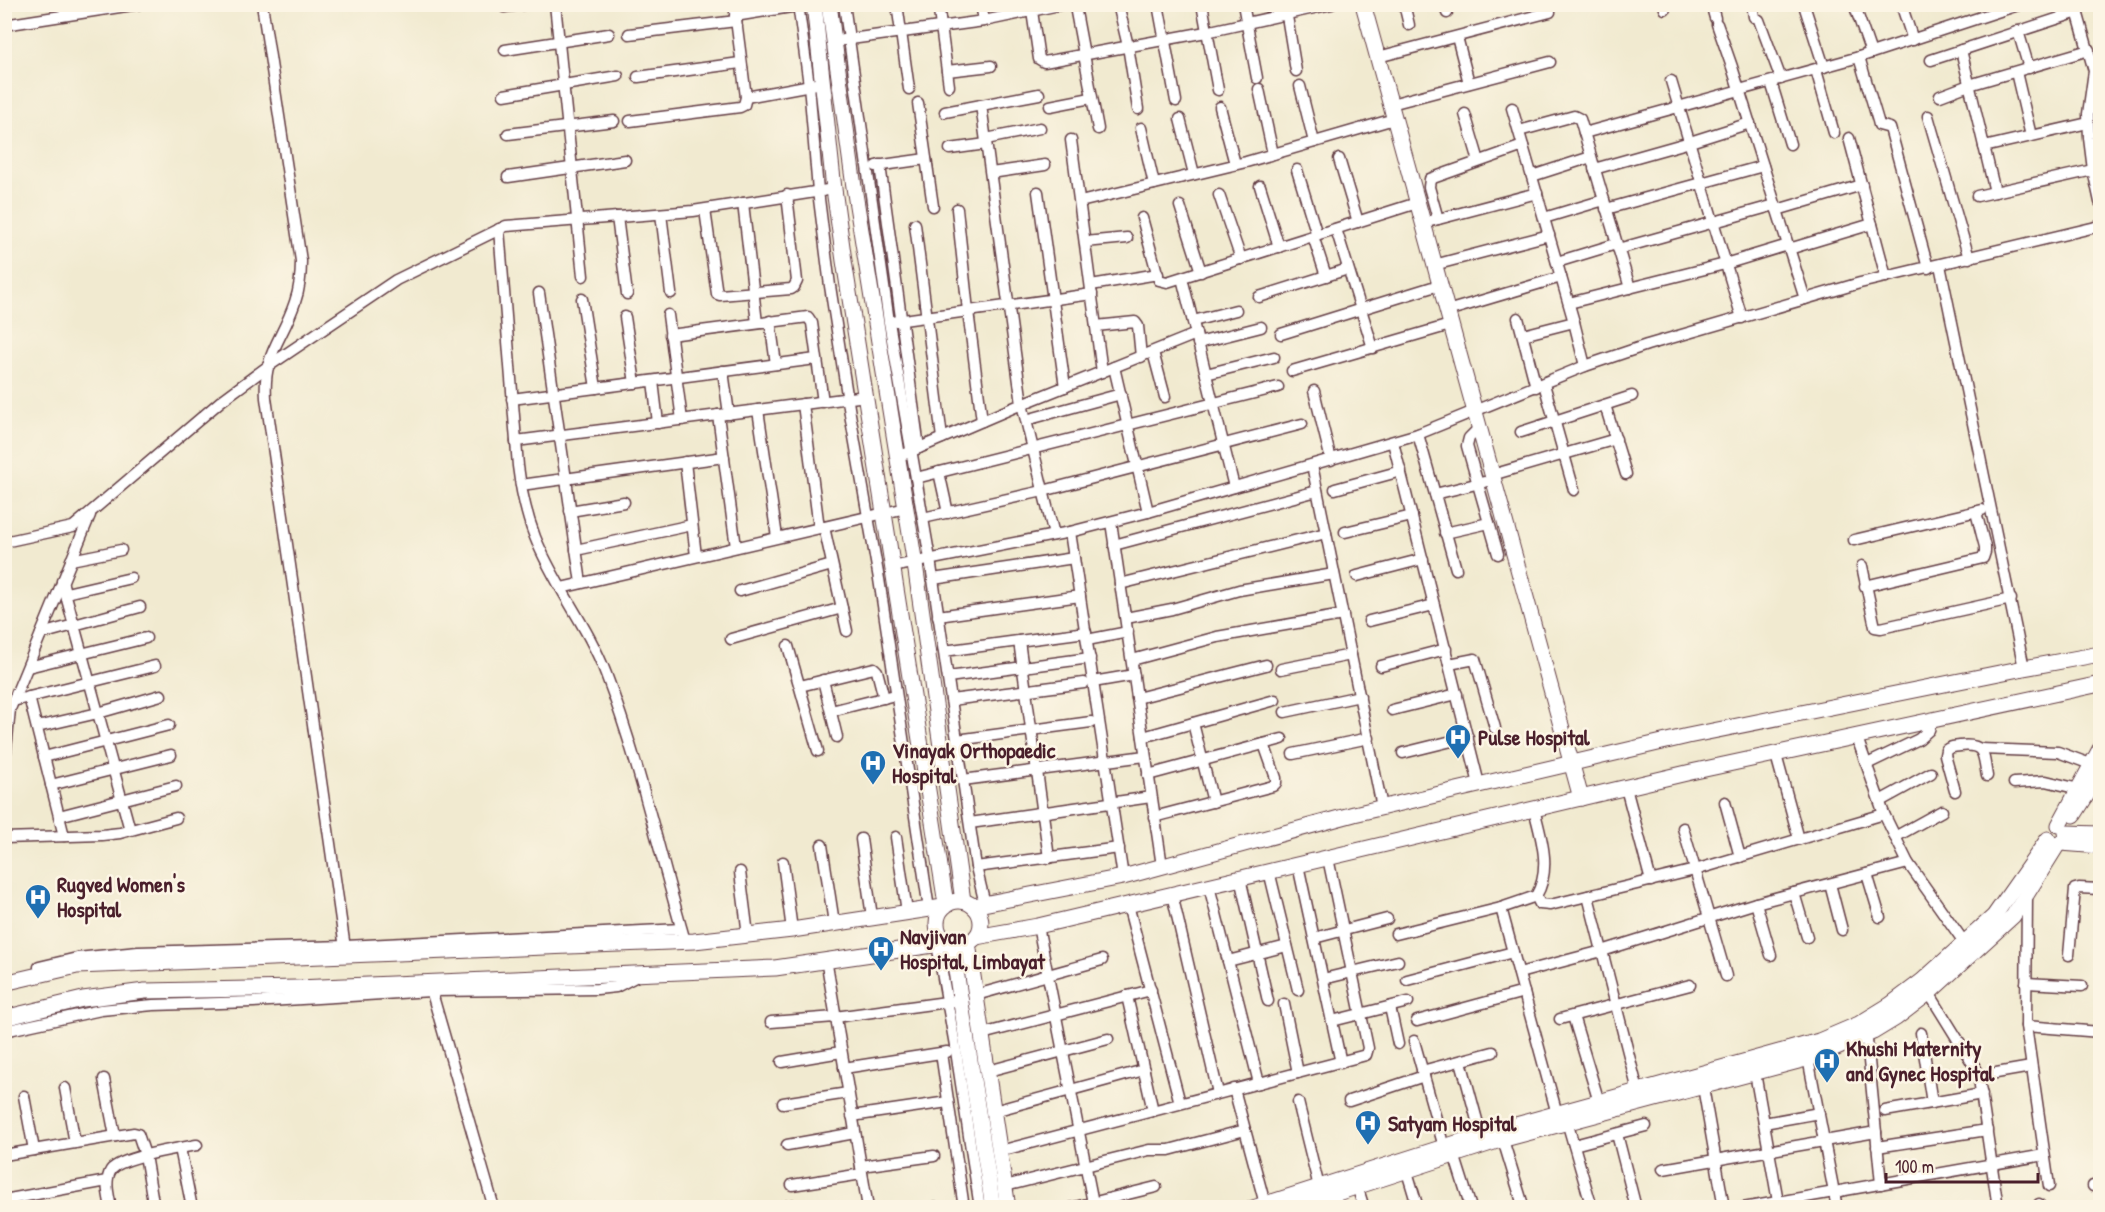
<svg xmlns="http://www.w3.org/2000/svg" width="2105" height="1212" viewBox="0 0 2105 1212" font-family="'Patrick Hand',sans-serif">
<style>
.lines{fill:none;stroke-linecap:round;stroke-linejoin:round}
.street-casing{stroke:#633d44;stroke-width:13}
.secondary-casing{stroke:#633d44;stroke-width:17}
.street{stroke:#fff;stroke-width:10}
.secondary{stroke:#fff;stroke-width:15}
.labels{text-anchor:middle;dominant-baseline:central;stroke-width:5;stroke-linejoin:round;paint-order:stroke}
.poi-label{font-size:22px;font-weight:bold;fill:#4a1f2b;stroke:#fcf5e5;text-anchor:start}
</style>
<rect width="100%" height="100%" fill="#fcf5e5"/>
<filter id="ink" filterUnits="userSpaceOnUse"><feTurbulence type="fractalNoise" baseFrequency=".0167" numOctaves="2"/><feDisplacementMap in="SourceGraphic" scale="12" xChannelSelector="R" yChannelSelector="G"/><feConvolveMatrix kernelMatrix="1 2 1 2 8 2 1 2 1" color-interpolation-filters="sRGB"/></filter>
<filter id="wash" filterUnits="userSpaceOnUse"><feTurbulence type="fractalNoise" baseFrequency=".008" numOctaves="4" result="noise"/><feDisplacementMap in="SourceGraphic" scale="24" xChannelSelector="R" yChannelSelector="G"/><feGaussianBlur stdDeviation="1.35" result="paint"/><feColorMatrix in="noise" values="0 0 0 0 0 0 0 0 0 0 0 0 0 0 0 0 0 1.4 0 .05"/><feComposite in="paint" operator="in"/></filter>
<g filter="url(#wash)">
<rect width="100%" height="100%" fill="#f1ead0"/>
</g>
<g filter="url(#ink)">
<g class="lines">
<!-- street casing -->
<g class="street-casing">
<g id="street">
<path d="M262,4L301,261C301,275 300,288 295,302C282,341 263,353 266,398L346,955"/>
<polyline points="555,4 583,276"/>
<polyline points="798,4 809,85 818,191 830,286 850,414 879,579 929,909"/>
<polyline points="844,4 889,322 930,559 976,867 985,904"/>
<polyline points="897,4 909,89"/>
<polyline points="938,4 949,86"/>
<polyline points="981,4 984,21"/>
<polyline points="1118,4 1128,46 1138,109"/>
<polyline points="1158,4 1176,101"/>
<polyline points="1202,4 1218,90"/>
<polyline points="1243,4 1257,78"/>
<polyline points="1285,4 1296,71"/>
<polyline points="1404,4 1409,25"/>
<polyline points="1445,4 1447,13"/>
<polyline points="1664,4 1665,9"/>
<polyline points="1711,4 1715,18"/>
<polyline points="1752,4 1754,17"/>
<polyline points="1854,4 1871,53"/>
<polyline points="1901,4 1913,40"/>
<polyline points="2075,4 2094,71 2088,114 2089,138 2093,170 2100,202"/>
<polyline points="504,7 528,4"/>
<polyline points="1805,8 1824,67"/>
<polyline points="1032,11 1039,59 1044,62 1206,32 1332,4"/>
<polyline points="1076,12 1098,129"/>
<polyline points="735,16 810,4"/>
<polyline points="1759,20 1781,79"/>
<polyline points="1717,24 1732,67 1805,299"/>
<polyline points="4,25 139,4"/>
<polyline points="2018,31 2029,68"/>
<polyline points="629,34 736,21"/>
<polyline points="1457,37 1469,83"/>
<polyline points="843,40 984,21 1064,4"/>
<polyline points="505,50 609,34"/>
<polyline points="1961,50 1995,192"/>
<polyline points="1378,57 1550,12"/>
<polyline points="1859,57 1878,121 1879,125 1890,128 1928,268"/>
<polyline points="1931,60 2078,12"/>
<polyline points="1816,70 1834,133"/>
<polyline points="947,71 991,66"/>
<polyline points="2016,72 2031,136"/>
<polyline points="638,77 740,63"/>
<polyline points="1671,81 1742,318"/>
<polyline points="1771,82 1790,144"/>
<polyline points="1300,86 1314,142"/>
<polyline points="1259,89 1273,154"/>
<polyline points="504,95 618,76"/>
<polyline points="1940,96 1969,85 2089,50"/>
<polyline points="746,97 816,84"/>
<polyline points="918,103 933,206"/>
<polyline points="1391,104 1550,62"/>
<polyline points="981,105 1022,404 1054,535"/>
<polyline points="1050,106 1091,98"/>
<polyline points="1220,107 1235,164"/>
<polyline points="1512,108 1574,322 1585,366"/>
<polyline points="945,112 1039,94"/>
<polyline points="1465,114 1479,161"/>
<polyline points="1928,116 1969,258"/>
<polyline points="1180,119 1194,174"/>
<polyline points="630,121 740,107 744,105 746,97 734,4"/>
<polyline points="1141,128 1154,184"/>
<polyline points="1519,131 1574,116 1580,119 1630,288"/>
<polyline points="1584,133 1859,57 2021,4"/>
<polyline points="508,134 614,121"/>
<polyline points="1849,138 1886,277"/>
<polyline points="986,139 1040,128"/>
<polyline points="1071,140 1102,372"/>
<polyline points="1984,147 2088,123"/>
<polyline points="950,149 986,144"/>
<polyline points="1339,159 1358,222"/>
<polyline points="880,165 919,448"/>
<polyline points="876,166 926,159"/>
<polyline points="1594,169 1690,142 1750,123"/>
<polyline points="1297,170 1317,235"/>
<polyline points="991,173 1045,165"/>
<polyline points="1532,176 1591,157"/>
<polyline points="508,177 625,160"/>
<polyline points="1260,186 1279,247"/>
<polyline points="1038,192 1065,387"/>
<polyline points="1219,195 1241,259"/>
<polyline points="1977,196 2093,170"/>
<polyline points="1080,202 1246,162 1394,119"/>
<polyline points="743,203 757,323"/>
<polyline points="1180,206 1201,272"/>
<polyline points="957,209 968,311 982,421"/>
<polyline points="1606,209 1763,166"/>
<polyline points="705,210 717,294 720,295 791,289 794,287 797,281 787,195"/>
<polyline points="1777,210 1862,185"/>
<polyline points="661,214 671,293"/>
<polyline points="617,217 627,294"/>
<polyline points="1142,218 1159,280 1167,282 1417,203"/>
<polyline points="1544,218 1604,200"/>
<polyline points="1438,219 1429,187 1430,179 1523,146"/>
<polyline points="1423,223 1537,193"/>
<polyline points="915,224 942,438"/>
<path d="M499,229L518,466C521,490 526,514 535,537C554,585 588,626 606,674C639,761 659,852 685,941"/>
<polyline points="1336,229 1373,348"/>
<polyline points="1313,236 1326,276"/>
<polyline points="1085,242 1127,238"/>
<polyline points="1618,249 1775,205"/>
<polyline points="1789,249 1872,224"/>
<polyline points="1557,262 1616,244"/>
<polyline points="1434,265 1549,235"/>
<polyline points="1940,265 2024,668"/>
<polyline points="1182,278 1234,487"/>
<polyline points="1091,285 1158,274"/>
<polyline points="539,293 581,583"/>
<polyline points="1259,297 1348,269"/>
<polyline points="582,299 596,388"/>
<polyline points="1569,303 1725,264 1788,245"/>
<polyline points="1447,311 1561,277"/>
<polyline points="668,315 682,420"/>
<polyline points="625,317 635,383"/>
<polyline points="1518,318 1536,387"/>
<polyline points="770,321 776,364"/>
<polyline points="896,321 1092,294"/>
<polyline points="1193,321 1236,310"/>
<polyline points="1096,326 1135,322 1138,326 1141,357"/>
<polyline points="1281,334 1439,285"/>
<polyline points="670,335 808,317 812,323 823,402"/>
<polyline points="1523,335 1574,322"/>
<polyline points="1198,343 1261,327"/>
<polyline points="1153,352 1165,397"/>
<polyline points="1114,367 1148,512"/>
<polyline points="723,371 729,414"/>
<polyline points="1292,371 1450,325"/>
<polyline points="1206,374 1274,357"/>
<polyline points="653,381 658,423"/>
<polyline points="1544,384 1574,490"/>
<polyline points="1314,391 1331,460"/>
<polyline points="512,399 816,359"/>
<polyline points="803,404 819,528"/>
<polyline points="1605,405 1626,474"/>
<polyline points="758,410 777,537"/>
<polyline points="718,415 736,547"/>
<polyline points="1026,420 1121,394"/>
<polyline points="1479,428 1469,438 1467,446 1498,554"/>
<polyline points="1521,432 1632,396"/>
<polyline points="1418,434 1456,569"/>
<polyline points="516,441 866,396"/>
<polyline points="1393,442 1479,784"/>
<polyline points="905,454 1022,404 1196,334"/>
<polyline points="685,462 696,556"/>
<polyline points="1312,465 1382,807"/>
<polyline points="939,472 948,513"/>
<polyline points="1492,475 1616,439"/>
<polyline points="916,478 1278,387"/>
<polyline points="521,485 724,457"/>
<polyline points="1335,489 1401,471"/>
<polyline points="1435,494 1484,482"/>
<polyline points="570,511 624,502"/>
<polyline points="923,518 1043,491 1302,424"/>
<polyline points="1111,522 1162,866"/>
<polyline points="824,527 847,631"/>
<polyline points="1070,532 1123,877"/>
<polyline points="1345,532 1412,516"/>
<polyline points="1445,533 1489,523"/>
<polyline points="1854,540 1982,510"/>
<polyline points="4,542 73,527 221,401 267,367 396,280 506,226 693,211 834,189"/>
<polyline points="1114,545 1317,491"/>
<polyline points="576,550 692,525"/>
<polyline points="71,560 121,550"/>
<polyline points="1862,566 1875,627 1881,628 2011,599"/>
<polyline points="892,567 1070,532 1148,512 1418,434 1585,366 1647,345 1860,283 2100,226"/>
<polyline points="1357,576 1423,559"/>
<polyline points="933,579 1074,558"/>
<polyline points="62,581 130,830"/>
<polyline points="1120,584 1326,533"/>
<polyline points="1865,586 1983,558 1985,552 1985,547 1976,512"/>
<polyline points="561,588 906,508"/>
<polyline points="740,591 832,565"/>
<polyline points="66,593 131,578"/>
<polyline points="938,616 1080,596"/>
<polyline points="1126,618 1172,609 1239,590 1334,574"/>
<polyline points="1369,621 1434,605"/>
<polyline points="41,634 140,607"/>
<polyline points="731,639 842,608"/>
<polyline points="1087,640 1128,632"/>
<polyline points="1019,641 1049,858"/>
<polyline points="788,646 818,751"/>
<polyline points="944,651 1086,632"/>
<polyline points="1132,660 1217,637 1343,615"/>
<polyline points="1449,664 1475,659 1495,728"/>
<polyline points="1381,666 1446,649"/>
<polyline points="28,667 146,638"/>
<polyline points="1281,669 1351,655"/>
<polyline points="948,677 1090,658"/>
<polyline points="823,680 837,737"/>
<polyline points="1093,682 1134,675"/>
<polyline points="800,686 874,668 877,671 884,698"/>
<polyline points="29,697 64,836"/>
<polyline points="1137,698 1266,665"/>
<polyline points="951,700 1084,683"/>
<polyline points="13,701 155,666"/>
<polyline points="1392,710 1457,694"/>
<polyline points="831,711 891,696"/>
<polyline points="1285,712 1360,696"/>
<polyline points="1193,723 1213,802"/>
<polyline points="37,727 98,713 161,695"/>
<polyline points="1856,735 1884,814 1908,863 1964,942"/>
<polyline points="1143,737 1275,700"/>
<polyline points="957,740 1091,722"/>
<polyline points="1981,749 2058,752 2093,765"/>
<polyline points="1403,753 1468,737"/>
<polyline points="1293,754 1369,738"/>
<polyline points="1776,755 1799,839"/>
<polyline points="44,757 169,725"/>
<polyline points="1867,764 1919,739 1929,730 1932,720"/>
<polyline points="4,769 10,709 90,515"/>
<polyline points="1148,775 1282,739"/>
<polyline points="963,780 1145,756"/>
<polyline points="2014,783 2046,781 2079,789"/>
<polyline points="51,785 171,755"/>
<polyline points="1626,788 1651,881"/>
<path d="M1955,791L1945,755L1946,750C1951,746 1954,747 1960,746C1986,743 1983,755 1987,776"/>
<polyline points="1880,801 1931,773"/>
<polyline points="1725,802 1740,857"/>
<polyline points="59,816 176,786"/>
<polyline points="1154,817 1273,786 1276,783 1276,778 1264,744"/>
<polyline points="970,823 1151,797"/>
<polyline points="1683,828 1726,976"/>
<polyline points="896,837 907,912"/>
<polyline points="1895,837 1942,811"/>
<polyline points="4,838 102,835 120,833 176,818"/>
<polyline points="861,839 872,917"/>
<polyline points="822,845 834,923"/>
<polyline points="783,862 792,930"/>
<polyline points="1298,865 1341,1063"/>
<polyline points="976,867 1119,848"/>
<polyline points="1269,871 1298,990"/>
<polyline points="740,872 748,935"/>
<polyline points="1867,874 1880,917"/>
<polyline points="1240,878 1268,1001"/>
<polyline points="1830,884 1842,930"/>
<polyline points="1209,886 1259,1083"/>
<polyline points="1794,893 1807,937"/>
<polyline points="1172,894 1218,1093"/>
<polyline points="2027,894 2026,1026 2049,1186"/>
<polyline points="1536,896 1540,904 1550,905 1695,870 1884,814"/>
<polyline points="1588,896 1638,1091"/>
<polyline points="1756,903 1771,955"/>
<polyline points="1128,905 1180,1103"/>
<polyline points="1501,908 1557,1114"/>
<polyline points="1038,926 1094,1208"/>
<path d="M1396,934L1501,908L1536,896C1552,869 1541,837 1534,809"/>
<polyline points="1314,938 1387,919"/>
<polyline points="937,944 956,1051 980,1208"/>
<polyline points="2069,955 2075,889 2079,888 2100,889"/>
<polyline points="826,959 868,1208"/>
<polyline points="1228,961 1287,946"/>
<polyline points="39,967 77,958 138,952 346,946 681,929"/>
<polyline points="1519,973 1602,951 1756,903 1908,863"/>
<polyline points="1323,979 1398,961"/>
<polyline points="1407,980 1513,952"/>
<polyline points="2026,983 2082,986"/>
<polyline points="430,986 494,1208"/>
<polyline points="1929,993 1978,1072 1998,1208"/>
<polyline points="976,995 1102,960"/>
<polyline points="1127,996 1153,1111"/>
<polyline points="1284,1004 1298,1073"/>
<polyline points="1390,1007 1398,1044"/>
<polyline points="1573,1016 1599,1102"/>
<polyline points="1560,1019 1690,985"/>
<polyline points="1332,1021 1408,1002"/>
<polyline points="1417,1021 1524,992"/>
<polyline points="771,1022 835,1017 954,1001"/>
<polyline points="2026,1026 2100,1032"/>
<polyline points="1866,1030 1881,1184"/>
<polyline points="4,1031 101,1010 153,1005 253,1002 431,991 597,989 616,987 637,976"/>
<polyline points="1921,1033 1932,1103"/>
<polyline points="982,1034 1151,990"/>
<polyline points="1414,1041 1444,1147"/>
<polyline points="941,1053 964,1208"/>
<polyline points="1808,1058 1837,1208"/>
<polyline points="1461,1061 1481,1135"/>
<polyline points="782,1062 841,1052"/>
<polyline points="844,1068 947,1052"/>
<polyline points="988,1071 1108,1039"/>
<polyline points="1422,1071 1493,1052"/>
<polyline points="1755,1073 1779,1207"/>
<polyline points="1979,1076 2031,1067"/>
<polyline points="104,1079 115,1136"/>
<polyline points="1702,1081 1724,1208"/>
<polyline points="65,1088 75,1143"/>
<polyline points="1234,1089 1265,1204"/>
<polyline points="24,1096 34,1150"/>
<polyline points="1349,1101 1424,1076"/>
<polyline points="1298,1102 1319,1187"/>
<polyline points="783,1103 848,1093"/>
<polyline points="994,1111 1144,1070"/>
<polyline points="1885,1111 1982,1094"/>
<polyline points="852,1116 948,1102"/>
<polyline points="1566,1118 1592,1208"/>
<polyline points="1764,1123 1819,1113"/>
<polyline points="1617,1134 1636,1208"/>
<polyline points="1503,1140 1522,1202"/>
<polyline points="787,1145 855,1133"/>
<polyline points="1574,1145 1646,1126"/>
<polyline points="1877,1147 1987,1130"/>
<polyline points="180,1148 192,1208"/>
<polyline points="1000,1151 1366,1055 1368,1048 1328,858"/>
<polyline points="1453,1151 1471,1208"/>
<polyline points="4,1155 134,1133 138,1134 145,1155 154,1208"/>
<polyline points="1405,1165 1418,1208"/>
<polyline points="861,1166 934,1156"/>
<polyline points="1663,1169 1876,1132"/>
<polyline points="792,1185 862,1174"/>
<polyline points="1005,1186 1149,1150 1169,1150 1245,1130"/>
<polyline points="1357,1186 1364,1208"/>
<polyline points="2093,1186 2100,1185"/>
<polyline points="4,1200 107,1181"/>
<polyline points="2039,1204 2040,1208"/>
<path d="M111,1208C109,1196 104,1181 111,1170C121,1157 180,1148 197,1145"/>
<polyline points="777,1208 792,1205"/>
<polyline points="930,1208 935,1207"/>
<polyline points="1071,1208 1156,1187"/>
<polyline points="1743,1208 2044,1155"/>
</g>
</g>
<!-- secondary casing -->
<g class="secondary-casing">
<g id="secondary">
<polyline points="814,4 834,189 844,261 946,904"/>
<polyline points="829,4 854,187 916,571 963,901"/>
<polyline points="1363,4 1581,798"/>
<polyline points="2074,815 2100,774"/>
<polyline points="2059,825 2100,749"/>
<polyline points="2066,833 2100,834"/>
<polyline points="2061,843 2100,846"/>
<circle cx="959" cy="923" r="22"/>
<polyline points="973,906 1123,877 1354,814 1688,736 2024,668 2100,654"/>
<polyline points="976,937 1038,926 1691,772 2100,684"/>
<polyline points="968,943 1008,1208"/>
<polyline points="952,945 993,1208"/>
<polyline points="4,983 77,966 694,941 792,930 943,907"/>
<polyline points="4,1018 83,999 145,991 297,988 775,968 947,943"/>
<polyline points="1253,1208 1494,1131 1819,1041 1859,1024 1890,1005 1922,981 1994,916 2048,839"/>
<polyline points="1291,1208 1497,1141 1821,1055 1873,1032 1896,1018 1931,991 2013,916 2058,844"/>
</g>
</g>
<!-- street -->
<use href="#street" class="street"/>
<!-- secondary -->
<use href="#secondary" class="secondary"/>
</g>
</g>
<!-- icons -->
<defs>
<g id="hospital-pin" transform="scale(1.35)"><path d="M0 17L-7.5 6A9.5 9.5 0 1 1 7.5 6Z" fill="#1f6fb2" stroke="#fcf5e5"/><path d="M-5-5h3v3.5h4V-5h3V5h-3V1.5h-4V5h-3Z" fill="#fff"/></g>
</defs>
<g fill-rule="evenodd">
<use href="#hospital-pin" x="1458" y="737"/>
<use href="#hospital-pin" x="873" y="763"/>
<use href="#hospital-pin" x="38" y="897"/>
<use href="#hospital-pin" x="881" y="949"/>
<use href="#hospital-pin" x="1827" y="1061"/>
<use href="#hospital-pin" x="1368" y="1123"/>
</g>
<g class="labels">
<!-- poi labels -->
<g class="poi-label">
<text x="1478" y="737">Pulse Hospital</text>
<text x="892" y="750">Vinayak Orthopaedic<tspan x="892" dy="25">Hospital</tspan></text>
<text x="57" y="884">Rugved Women's<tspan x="57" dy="25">Hospital</tspan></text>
<text x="900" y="936">Navjivan<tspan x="900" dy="25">Hospital, Limbayat</tspan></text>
<text x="1846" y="1048">Khushi Maternity<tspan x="1846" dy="25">and Gynec Hospital</tspan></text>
<text x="1388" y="1123">Satyam Hospital</text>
</g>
</g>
<!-- margin -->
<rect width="2105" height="1212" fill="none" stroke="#fcf5e5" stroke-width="24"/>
<!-- scale -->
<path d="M1886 1173v9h152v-9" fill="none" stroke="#4a1f2b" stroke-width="3"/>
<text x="1895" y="1173" font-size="18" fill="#4a1f2b" stroke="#fcf5e5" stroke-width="4.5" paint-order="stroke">100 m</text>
</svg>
